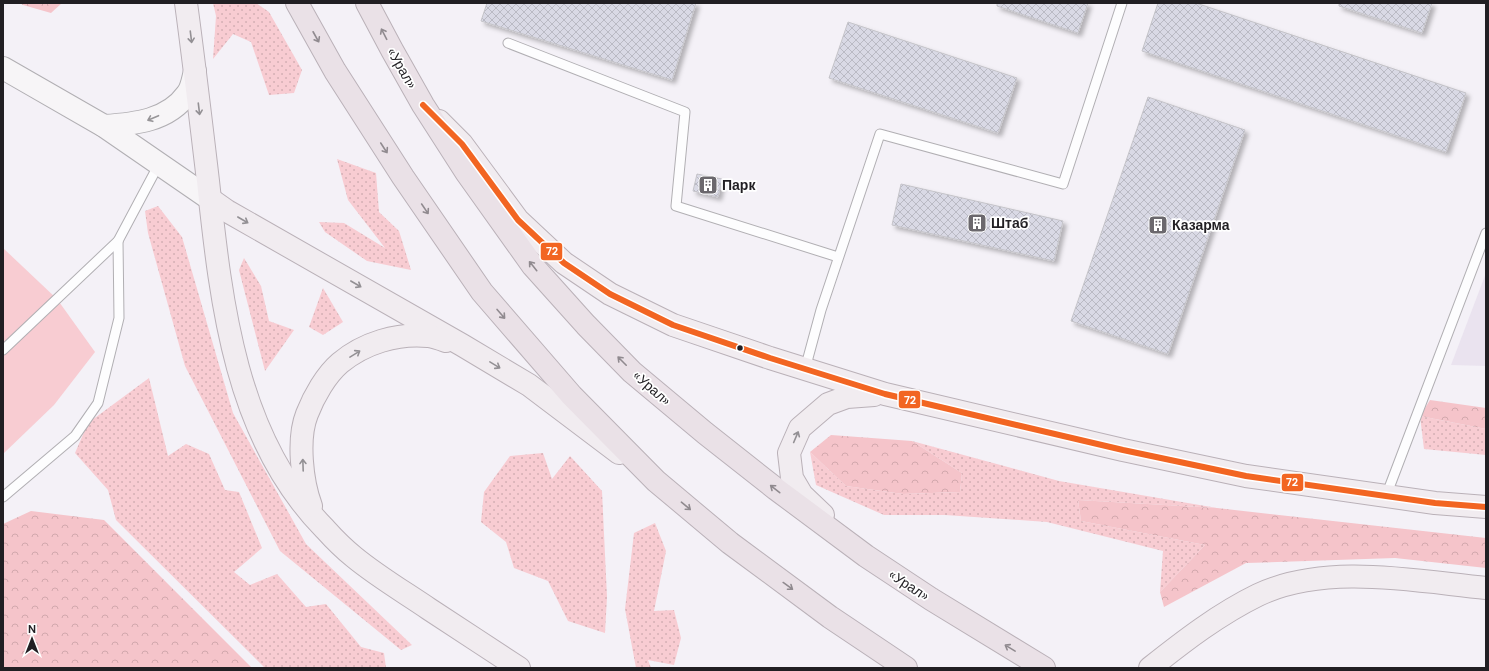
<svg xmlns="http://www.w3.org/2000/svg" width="1489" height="671" viewBox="0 0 1489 671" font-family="'DM Sans',sans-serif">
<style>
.built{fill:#eae3ef}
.grass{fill:url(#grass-dots)}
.forest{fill:url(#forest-crowns)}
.garden{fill:#f8ccd2}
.building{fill:url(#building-cross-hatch);stroke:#c5c4c9;filter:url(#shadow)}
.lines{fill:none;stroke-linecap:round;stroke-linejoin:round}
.lane-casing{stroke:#b1afb3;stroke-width:11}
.secondary-casing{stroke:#b1afb3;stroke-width:24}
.primary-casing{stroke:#bab1b8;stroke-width:24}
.highway-casing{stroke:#bab1b8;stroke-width:24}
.lane{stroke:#fdfdfe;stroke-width:9}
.secondary{stroke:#f7f5f7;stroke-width:22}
.primary{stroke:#f1ecf0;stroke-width:22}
.highway{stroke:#eae1e7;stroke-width:22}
.bus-1-casing{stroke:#fff;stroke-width:9}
.bus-1{stroke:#f26522;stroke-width:6}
.oneway{stroke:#908a8f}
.oneway2{stroke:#939094}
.oneway3{stroke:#979598}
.bus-dot{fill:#211f23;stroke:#fff;stroke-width:1.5}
.labels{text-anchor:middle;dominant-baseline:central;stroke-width:3.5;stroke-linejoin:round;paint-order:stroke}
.street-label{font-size:14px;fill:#211f23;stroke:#fff}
.poi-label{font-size:14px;font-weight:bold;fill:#211f23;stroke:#fff;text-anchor:start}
.line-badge{stroke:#fff;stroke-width:1.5}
.badge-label{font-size:11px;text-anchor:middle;font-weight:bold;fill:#fff}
</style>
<defs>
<pattern id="grass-dots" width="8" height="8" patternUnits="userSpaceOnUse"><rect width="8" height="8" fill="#f8ccd2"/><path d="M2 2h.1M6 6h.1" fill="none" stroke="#d4afb4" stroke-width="1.8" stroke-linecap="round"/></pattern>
<pattern id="forest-crowns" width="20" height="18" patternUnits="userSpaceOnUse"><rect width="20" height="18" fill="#f5c4ca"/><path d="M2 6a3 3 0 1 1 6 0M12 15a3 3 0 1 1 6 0" fill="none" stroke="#d2a8ad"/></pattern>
<pattern id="building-cross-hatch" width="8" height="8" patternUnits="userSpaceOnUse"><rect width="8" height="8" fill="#d9d9e5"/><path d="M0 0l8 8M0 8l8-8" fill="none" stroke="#babac4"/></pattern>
<filter id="shadow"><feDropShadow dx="3.5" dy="3.5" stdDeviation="2" flood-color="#0004"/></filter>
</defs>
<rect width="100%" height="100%" fill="#f4f1f7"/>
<!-- built -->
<polygon class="built" points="1486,273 1486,366 1451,365"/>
<!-- grass -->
<g class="grass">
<polygon points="213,3 256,3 269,12 302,70 294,93 269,95 251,42 233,34 213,59 216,16"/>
<polygon points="337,159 376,173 379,212 399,231 411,270 367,261 325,232 319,222 344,223 385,248 348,200"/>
<polygon points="158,206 182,237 233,413 306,544 412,645 401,650 280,551 185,366 148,233 145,211"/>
<polygon points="244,258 261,286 269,321 294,330 265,371 239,270"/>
<polygon points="323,288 343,322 323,335 309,327"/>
<polygon points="149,378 168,456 186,444 209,454 225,490 239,492 262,548 234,572 250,585 277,574 306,607 326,604 361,647 384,653 386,668 265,668 116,520 108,490 75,453 88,423"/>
<polygon points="1420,416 1486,429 1486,455 1424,449"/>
<polygon points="912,441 1059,481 1217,508 1078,500 1081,521 1205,545 1160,592 1163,551 1047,522 945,515 884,515 816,485 810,452 846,486 903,494 960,492 962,473"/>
<polygon points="543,453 552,479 570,456 602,491 607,597 605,633 568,621 548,581 514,568 506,542 481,522 484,492 510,456"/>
<polygon points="655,523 666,551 654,611 674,610 681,638 674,665 648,660 651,668 636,668 625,609 634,533"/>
</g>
<!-- forest -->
<g class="forest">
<polygon points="20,3 62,3 51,13 23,5"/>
<polygon points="1430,400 1486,408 1486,429 1420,416"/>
<polygon points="831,435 912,441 962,473 960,492 903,494 846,486 810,452"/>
<polygon points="1078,500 1217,508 1486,538 1486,568 1395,558 1246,563 1164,607 1160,592 1205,545 1081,521"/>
<polygon points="31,511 104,520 252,668 3,668 3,524"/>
</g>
<!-- garden -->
<polygon class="garden" points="3,248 57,299 95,352 54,405 3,454"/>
<!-- building -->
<g class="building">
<polygon points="487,3 696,3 672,80 481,21"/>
<polygon points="997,3 1088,3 1078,33 997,6"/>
<polygon points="1158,3 1196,3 1466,93 1446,152 1142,51"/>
<polygon points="1339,3 1432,3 1422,33 1339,6"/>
<polygon points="848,22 1017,78 998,133 829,78"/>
<polygon points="1148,97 1245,130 1168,354 1071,321"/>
<polygon points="697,174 722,179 718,197 693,191"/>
<polygon points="901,184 1063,221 1054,261 892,225"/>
</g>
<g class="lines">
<!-- lane casing -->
<g class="lane-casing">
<g id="lane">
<polyline points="508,43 685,112 676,206 838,257"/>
<polyline points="3,350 118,241 159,164"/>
<polyline points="805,369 821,310 880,134 1063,184 1122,3"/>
<polyline points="1386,496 1486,233"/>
<polyline points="3,497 75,436 98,403 119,318 118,241"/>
</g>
</g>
<!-- secondary casing -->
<g class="secondary-casing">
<g id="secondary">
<polyline points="3,68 104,126 210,199"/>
<path d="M104,126C134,124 168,121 187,94C192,88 193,78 195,71"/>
</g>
</g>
<!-- primary casing -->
<g class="primary-casing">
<g id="primary">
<path d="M186,3C194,62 201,122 208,181C221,302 235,438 325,529C334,539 344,549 354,557C377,576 404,592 429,609C459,629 489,648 519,668"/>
<polyline points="439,121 462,144 518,220 564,263 610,294 673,325 770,358 885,394 1123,450 1246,476 1435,503 1486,507"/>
<polyline points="210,199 227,211 462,345 529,385 619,453"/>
<path d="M311,506C302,482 297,439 307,414C314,396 326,375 340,363C364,343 397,333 428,336C434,337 440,339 446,341"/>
<polyline points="823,515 802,495 792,478 789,453 800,428 828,404 847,397 874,395"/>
<path d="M1150,668C1184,641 1219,614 1258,595C1326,563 1414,581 1486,588"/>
</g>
</g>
<!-- highway casing -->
<g class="highway-casing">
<g id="highway">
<polyline points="297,3 335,71 403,177 482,292 572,396 656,481 730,543 830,617 906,668"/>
<polyline points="367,3 392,50 423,105 466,172 533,266 586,325 632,372 705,433 776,489 866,556 931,599 1044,668"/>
</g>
</g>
<!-- lane -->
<use href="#lane" class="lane"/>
<!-- secondary -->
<use href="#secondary" class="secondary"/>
<!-- primary -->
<use href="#primary" class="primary"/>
<!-- highway -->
<use href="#highway" class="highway"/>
<!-- bus-1 casing -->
<g class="bus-1-casing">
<polyline id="bus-1" points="423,105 462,144 518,220 564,263 610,294 673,325 770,358 885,394 1123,450 1246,476 1435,503 1486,507"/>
</g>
<!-- bus-1 -->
<use href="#bus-1" class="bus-1"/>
</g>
<!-- one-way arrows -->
<defs><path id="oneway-shaft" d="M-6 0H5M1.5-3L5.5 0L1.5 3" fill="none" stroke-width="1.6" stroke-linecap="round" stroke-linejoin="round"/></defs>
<g class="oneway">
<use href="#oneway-shaft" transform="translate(384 34) rotate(-117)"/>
<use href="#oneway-shaft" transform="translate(316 37) rotate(61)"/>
<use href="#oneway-shaft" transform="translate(384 148) rotate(57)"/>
<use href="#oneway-shaft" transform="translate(425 209) rotate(56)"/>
<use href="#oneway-shaft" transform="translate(533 266) rotate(-129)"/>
<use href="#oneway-shaft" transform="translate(501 314) rotate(49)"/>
<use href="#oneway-shaft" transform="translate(622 361) rotate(-135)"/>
<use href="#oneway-shaft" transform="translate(775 489) rotate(-142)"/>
<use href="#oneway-shaft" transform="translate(686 506) rotate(40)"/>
<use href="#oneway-shaft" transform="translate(788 586) rotate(36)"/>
<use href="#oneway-shaft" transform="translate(1010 648) rotate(-149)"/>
</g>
<g class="oneway2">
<use href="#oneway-shaft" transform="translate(191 37) rotate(83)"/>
<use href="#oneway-shaft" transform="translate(199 109) rotate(83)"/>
<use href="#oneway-shaft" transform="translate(243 220) rotate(30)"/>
<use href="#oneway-shaft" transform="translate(356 284) rotate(30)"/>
<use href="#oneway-shaft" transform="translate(355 354) rotate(-32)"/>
<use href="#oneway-shaft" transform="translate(495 365) rotate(31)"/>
<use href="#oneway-shaft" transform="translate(796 437) rotate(-67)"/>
<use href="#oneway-shaft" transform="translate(303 465) rotate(-92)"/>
</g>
<use class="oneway3" href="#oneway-shaft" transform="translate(153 118) rotate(157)"/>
<!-- icons -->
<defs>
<g id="building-square" transform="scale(1)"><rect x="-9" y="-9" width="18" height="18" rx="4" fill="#6b686d" stroke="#fff"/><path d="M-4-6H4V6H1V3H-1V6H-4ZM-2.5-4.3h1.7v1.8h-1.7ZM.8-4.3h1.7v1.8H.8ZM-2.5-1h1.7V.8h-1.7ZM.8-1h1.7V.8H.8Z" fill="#fff"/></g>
</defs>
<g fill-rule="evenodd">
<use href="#building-square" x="708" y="185"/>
<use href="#building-square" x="977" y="223"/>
<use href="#building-square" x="1158" y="225"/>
</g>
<!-- markers -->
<circle class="bus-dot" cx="740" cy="348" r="3.5"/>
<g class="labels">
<!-- street labels -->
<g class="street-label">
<text transform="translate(402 68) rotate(60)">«Урал»</text>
<text transform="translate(652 388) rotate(41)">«Урал»</text>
<text transform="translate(909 585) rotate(33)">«Урал»</text>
</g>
<!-- poi labels -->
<g class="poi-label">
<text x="722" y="185">Парк</text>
<text x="991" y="223">Штаб</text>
<text x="1172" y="225">Казарма</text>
</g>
</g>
<g class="line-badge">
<rect x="540" y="242" width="23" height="19" rx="4" fill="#f26522"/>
<rect x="898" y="390" width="23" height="19" rx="4" fill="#f26522"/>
<rect x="1281" y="473" width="23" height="19" rx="4" fill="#f26522"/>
</g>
<g class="badge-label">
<text x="552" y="255">72</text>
<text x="910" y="404">72</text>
<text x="1292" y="486">72</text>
</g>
<!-- border -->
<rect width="1489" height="671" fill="none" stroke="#211f23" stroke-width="8"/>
<!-- north arrow -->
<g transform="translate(32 639)" stroke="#ffffff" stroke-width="3" paint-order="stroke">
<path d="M0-3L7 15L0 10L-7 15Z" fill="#211f23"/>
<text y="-6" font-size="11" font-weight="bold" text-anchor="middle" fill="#211f23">N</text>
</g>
</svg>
